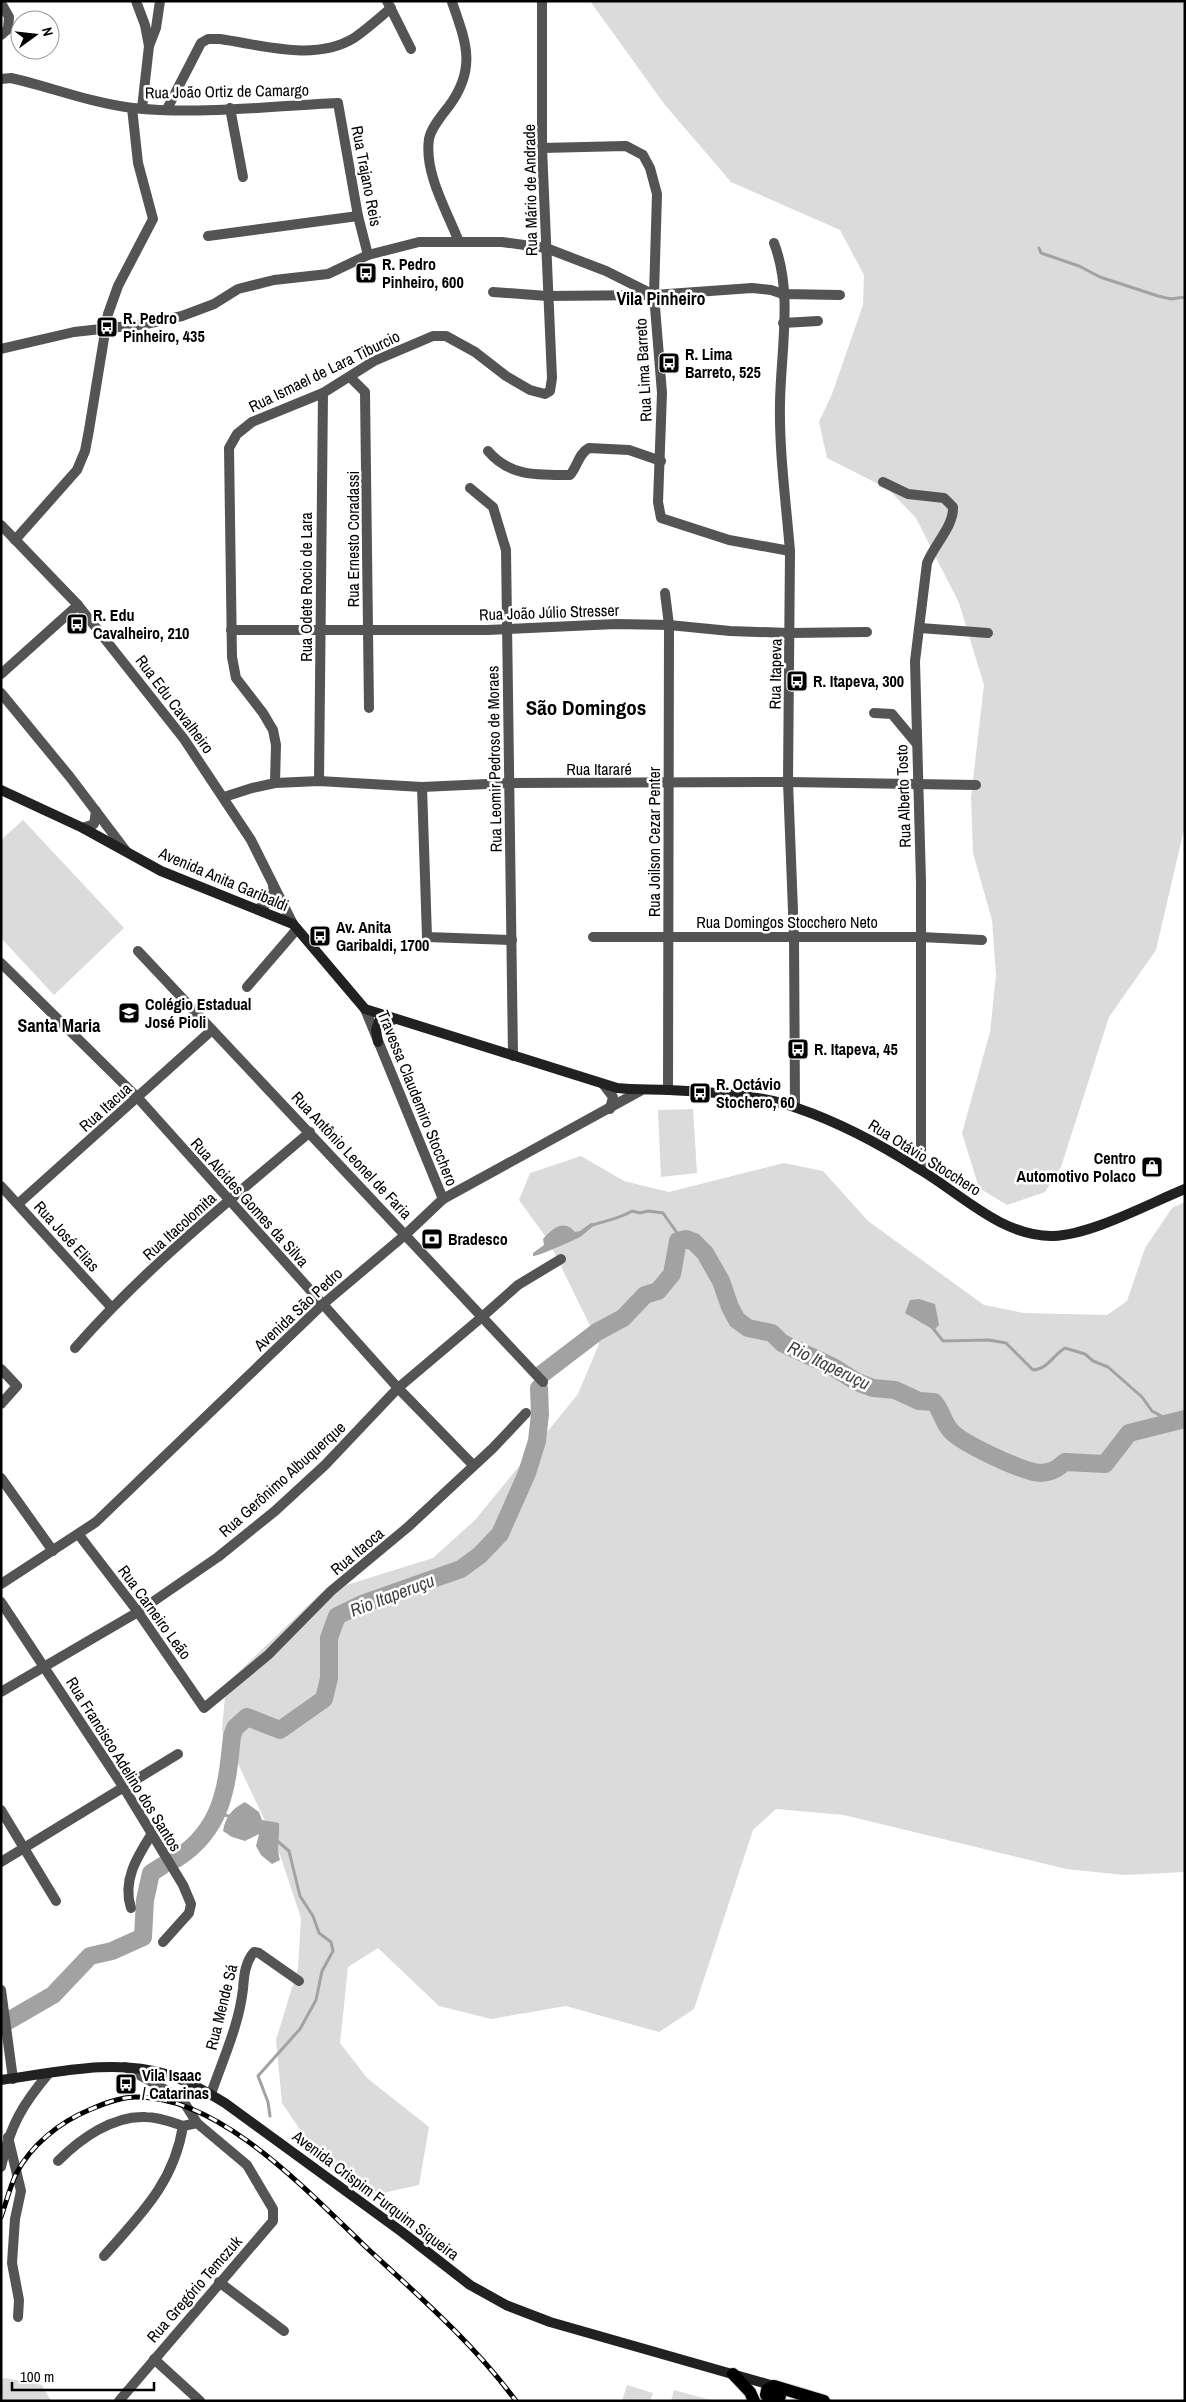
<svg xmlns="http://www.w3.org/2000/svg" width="1186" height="2402" viewBox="0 0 1186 2402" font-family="'Archivo Narrow',sans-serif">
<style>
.green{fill:#dbdbdb}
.water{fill:#a2a2a2}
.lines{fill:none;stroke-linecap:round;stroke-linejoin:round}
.stream{stroke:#a2a2a2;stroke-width:3}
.river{stroke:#a2a2a2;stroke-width:18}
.primary-casing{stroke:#dbdbdb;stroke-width:14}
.minor{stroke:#545454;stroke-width:10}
.tertiary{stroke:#545454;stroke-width:10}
.secondary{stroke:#212121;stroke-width:10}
.primary{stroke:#000;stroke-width:12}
.rail-casing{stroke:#000;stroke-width:5}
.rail{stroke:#fff;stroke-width:3;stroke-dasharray:9;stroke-linecap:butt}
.labels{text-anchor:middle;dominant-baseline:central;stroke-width:5;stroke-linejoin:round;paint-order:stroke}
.street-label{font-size:16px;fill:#000;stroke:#fff}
.poi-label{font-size:16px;font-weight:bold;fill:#000;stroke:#fff;text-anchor:start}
.neighbourhood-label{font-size:18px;font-weight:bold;fill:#000;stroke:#fff}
.water-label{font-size:18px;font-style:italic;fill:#434343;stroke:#fff}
.district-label{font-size:21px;font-weight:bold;fill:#000;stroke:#fff}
</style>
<rect width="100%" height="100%" fill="#fff"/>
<!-- green -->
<g class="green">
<polygon points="590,1 1185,1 1185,825 1156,950 1109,1017 1061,1167 1045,1192 1007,1205 979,1188 962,1133 990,1032 996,975 992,920 973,853 971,797 984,685 959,603 916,518 888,489 827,458 819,422 832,394 863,305 864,275 840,230 731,182 665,105"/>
<polygon points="23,820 124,928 54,995 1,938 1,840"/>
<polygon points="693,1109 697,1173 661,1177 658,1110"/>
<polygon points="581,1156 624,1181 669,1192 784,1163 823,1171 868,1221 984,1305 1024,1313 1107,1315 1127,1301 1145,1248 1172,1208 1185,1202 1185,1872 1124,1875 1066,1869 844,1815 776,1809 753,1830 694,2009 659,2032 566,2006 491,2019 439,2006 378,1948 348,1967 340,2043 367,2078 429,2127 419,2185 374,2195 322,2162 282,2103 276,2040 298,1968 301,1918 277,1846 222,1730 226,1684 321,1593 433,1558 475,1520 578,1394 599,1344 548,1240 519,1200 530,1173"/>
<polygon points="5,2378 42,2385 51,2401 1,2401 1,2380"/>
<polygon points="627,2385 653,2393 650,2401 622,2401"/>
<polygon points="674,2390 714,2401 671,2401"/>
</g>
<!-- water -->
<g class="water">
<path d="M591,1223L596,1224C590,1228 586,1233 580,1237C574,1240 537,1257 533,1256V1253L544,1245L543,1239C553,1228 564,1219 575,1232L580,1231Z"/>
<polygon points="919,1299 935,1304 939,1325 934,1330 905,1313 910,1300"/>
<path d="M245,1802L259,1812L262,1820L279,1823C280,1837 276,1847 280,1860L272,1864L261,1855L256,1846L259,1834L245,1841L232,1837L223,1831C225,1817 233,1808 245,1802Z"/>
</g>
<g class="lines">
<!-- stream -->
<g class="stream">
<polyline points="1039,248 1041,253 1079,266 1100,277 1158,296 1171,299 1185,297"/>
<path d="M593,1225C607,1220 619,1219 632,1211L640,1213L648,1211L663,1213L682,1240"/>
<path d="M932,1327L943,1341L989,1340L1006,1343L1033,1370C1048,1369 1053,1355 1065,1348L1085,1354L1093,1361L1108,1367L1142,1397L1152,1411L1172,1422"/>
<polyline points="218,1813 232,1817"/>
<polyline points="270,2116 268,2102 258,2076 300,2029 316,2000 322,1971 333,1951 331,1942 319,1933 313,1916 300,1896 289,1851 275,1839"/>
</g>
<!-- river -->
<g class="river">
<path d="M542,1374L597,1332L623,1318L645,1295L658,1291L672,1274L678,1241L686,1239L694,1242L705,1253L721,1281L730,1307L737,1320L748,1328L772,1333L782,1343L833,1367L857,1382L873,1388L895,1390L919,1401L934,1402C942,1411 943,1423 951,1431C963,1444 1025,1473 1041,1473C1052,1472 1057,1469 1065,1462L1105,1464L1129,1433L1185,1419"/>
<path d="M176,1859C223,1829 227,1787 232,1736L235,1728L247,1717L280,1730L324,1699L329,1678V1638L337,1616L362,1604L461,1569L480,1555L500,1534L527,1473L537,1441L540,1414L539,1388"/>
<polyline points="1,2025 53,1995 90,1956 112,1951 143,1937 145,1900 151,1873 162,1866"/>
</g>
<!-- primary casing -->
<g class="primary-casing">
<g id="primary">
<polyline points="733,2374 750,2392 754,2401"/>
<polyline points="776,2387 780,2392 780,2396 774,2400 766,2395 767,2390 774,2386 824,2401"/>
</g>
</g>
<!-- minor -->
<g class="minor">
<polyline points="136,1 145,25 149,46 142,108"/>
<polyline points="387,1 411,49"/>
<path d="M452,2C466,42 477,68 449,106C442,115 431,128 429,139C424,173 447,211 459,242"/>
<polyline points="1,3 9,17 8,29 1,35"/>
<polyline points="149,46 156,28 160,1"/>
<polyline points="230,108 243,177"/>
<path d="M167,109L201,43L208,39H220C262,45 315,62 354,38C367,29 379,18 391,8"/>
<polyline points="542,148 626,146 643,155 650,168 657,194 654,295"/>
<polyline points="208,236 358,216"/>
<path d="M774,243C793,292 781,350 780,402C779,452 786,502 790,551"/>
<polyline points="493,292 547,296 654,295 752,288 771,290 783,294 840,295"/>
<polyline points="783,323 818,321"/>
<polyline points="350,377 365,392 369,708"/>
<path d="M488,451C510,477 538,475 570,475C578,466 578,454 589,448L629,450L661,461"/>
<path d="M883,482L908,494L944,498L953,507C954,526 934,545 927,563L915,661L921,882V1170"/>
<polyline points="470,488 493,507 506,550 513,1056"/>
<polyline points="15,540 77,470 85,451 89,430 108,314 118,286 153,219 138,163 132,108"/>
<polyline points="665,593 669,625 668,1090"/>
<polyline points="920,628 988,633"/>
<polyline points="231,630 487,630 616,624 669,625 730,631 790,633 867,632"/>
<polyline points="1,674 78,605"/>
<polyline points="1,693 70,777 126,851"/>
<polyline points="874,713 892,714 917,744"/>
<polyline points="319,781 323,393"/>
<polyline points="788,782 976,785"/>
<polyline points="275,783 276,745 273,730 263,713 236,678 232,657 229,448 237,434 252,422 323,393 374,361 433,336 446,336 475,352 506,376 530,390 545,394 550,391 552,378 542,148 542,1"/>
<polyline points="422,787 427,937 512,940"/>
<polyline points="83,828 94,824 96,811"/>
<polyline points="593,937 921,937 982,940"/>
<polyline points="138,951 405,1235"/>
<polyline points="247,987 297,929"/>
<polyline points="1,1186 111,1307"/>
<polyline points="18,1204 212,1030"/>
<path d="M75,1348C145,1268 229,1201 310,1132"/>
<polyline points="1,1369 17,1386 1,1404"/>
<polyline points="543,1382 482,1317 518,1285 561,1259"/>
<polyline points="398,1388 473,1465"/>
<polyline points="1,1478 53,1551"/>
<polyline points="79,1535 138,1612 204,1708 268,1655 331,1591 408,1527 493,1448 526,1413"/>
<polyline points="1,1602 124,1788 183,1885 191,1904 189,1913 163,1942"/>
<polyline points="1,1810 56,1901"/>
<polyline points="1,1862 178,1754"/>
<path d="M131,1908C122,1881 137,1857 151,1835"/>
<polyline points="1,1990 13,2079"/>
<path d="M211,2094C223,2059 239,2025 243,1989C244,1976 245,1962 254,1952L259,1953L299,1981"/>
<polyline points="8,2137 21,2191 15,2219 12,2263 19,2300 18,2317"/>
<path d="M58,2161C80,2139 113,2115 146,2117C159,2117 171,2122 183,2126"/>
<path d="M1,2167C10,2126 22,2105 49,2073"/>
<path d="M104,2256C140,2215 174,2183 183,2126L197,2123"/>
<polyline points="219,2282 284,2331"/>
<polyline points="154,2359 200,2401"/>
<polyline points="119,2401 273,2221 273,2209 247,2165 197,2123 182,2099 125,2067"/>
</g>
<!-- tertiary -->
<g class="tertiary">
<path d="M1,79L11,78C51,87 91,103 133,108C200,115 270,106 338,103L358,216L368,255"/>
<polyline points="1,349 74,332 146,324 182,316 214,304 238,289 274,280 328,274 368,255 419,242 502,242 546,248 606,271 654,295 662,393 658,502 661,518 729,540 790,551 788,782 794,937 795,1107"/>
<polyline points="1,525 78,605 184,739 251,840 293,924"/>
<polyline points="224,797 252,788 275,783 319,781 422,787 509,783 788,782"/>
<path d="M257,909C269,904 275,899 273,885"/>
<polyline points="1,963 138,1098 398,1388"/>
<polyline points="365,1009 443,1199"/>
<polyline points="603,1084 613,1097 610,1109"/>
<polyline points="1,1584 96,1522 322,1305 405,1235 443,1199 640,1091"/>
<polyline points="1,1692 138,1612 218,1557 275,1511 325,1465 398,1388 482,1317 405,1235"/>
</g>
<!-- secondary -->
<g class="secondary">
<path d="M1,790L83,828L161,871L293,924L365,1009L617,1088C635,1090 652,1089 670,1090C711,1092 758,1094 797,1108C841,1123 880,1144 919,1169C960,1193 1002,1237 1053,1236C1091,1235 1148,1204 1185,1189"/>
<polyline points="378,1042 376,1030 379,1021 393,1020"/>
<path d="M1,2080C54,2073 113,2058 166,2074C186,2080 207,2092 225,2103L402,2232L470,2285L506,2305L550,2322L774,2386"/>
</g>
<!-- primary -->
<use href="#primary" class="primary"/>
<!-- rail casing -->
<g class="rail-casing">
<path id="rail" d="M1,2217C6,2203 10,2187 16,2174C31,2145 60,2122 89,2110C103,2104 120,2097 136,2097C221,2096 310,2194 368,2249C420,2297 474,2344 516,2401"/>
</g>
<!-- rail -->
<use href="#rail" class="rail"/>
</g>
<!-- icons -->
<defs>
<g id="bus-square" transform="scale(1.125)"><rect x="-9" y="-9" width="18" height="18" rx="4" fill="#000" stroke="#fff"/><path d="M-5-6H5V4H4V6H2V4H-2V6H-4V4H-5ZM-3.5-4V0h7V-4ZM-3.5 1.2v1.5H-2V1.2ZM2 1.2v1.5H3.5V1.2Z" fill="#fff"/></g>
<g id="school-square" transform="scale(1.125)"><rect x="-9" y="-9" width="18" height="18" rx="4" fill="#000" stroke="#fff"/><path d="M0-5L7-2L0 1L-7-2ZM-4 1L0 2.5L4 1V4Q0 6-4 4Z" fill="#fff"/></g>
<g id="shop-square" transform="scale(1.125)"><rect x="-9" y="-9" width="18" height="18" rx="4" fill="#000" stroke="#fff"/><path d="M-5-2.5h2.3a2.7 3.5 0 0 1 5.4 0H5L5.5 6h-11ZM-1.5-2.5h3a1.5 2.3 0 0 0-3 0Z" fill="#fff"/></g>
<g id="bank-square" transform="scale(1.125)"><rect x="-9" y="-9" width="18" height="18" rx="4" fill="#000" stroke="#fff"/><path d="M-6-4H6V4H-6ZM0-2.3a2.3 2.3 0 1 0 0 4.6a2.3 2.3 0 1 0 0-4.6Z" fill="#fff"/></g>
</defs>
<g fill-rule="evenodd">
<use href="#bus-square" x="366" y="273"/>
<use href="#bus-square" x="107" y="327"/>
<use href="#bus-square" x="669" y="363"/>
<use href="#bus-square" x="77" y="624"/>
<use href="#bus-square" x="797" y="681"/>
<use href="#bus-square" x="320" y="936"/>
<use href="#school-square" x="129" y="1013"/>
<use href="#bus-square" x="798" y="1049"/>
<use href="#bus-square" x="700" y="1093"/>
<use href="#shop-square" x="1152" y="1167"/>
<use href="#bank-square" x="432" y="1239"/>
<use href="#bus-square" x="126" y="2084"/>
</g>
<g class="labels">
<!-- street labels -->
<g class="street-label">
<text transform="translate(227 91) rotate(-1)">Rua João Ortiz de Camargo</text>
<text transform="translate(367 176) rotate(79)">Rua Trajano Reis</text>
<text transform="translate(530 190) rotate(-91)">Rua Mário de Andrade</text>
<text transform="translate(643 370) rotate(-93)">Rua Lima Barreto</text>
<text transform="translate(324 371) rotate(-26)">Rua Ismael de Lara Tiburcio</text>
<text transform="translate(353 539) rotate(-90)">Rua Ernesto Coradassi</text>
<text transform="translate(306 587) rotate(-90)">Rua Odete Rocio de Lara</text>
<text transform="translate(549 612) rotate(-2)">Rua João Júlio Stresser</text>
<text transform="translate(775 674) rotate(-89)">Rua Itapeva</text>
<text transform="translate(175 704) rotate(53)">Rua Edu Cavalheiro</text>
<text transform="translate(494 759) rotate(-91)">Rua Leomir Pedroso de Moraes</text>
<text x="599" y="769">Rua Itararé</text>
<text transform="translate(903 796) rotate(-92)">Rua Alberto Tosto</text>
<text transform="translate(654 842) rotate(-90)">Rua Joilson Cezar Penter</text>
<text transform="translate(224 879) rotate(23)">Avenida Anita Garibaldi</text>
<text x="787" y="922">Rua Domingos Stocchero Neto</text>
<text transform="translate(418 1098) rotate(68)">Travessa Claudemiro Stocchero</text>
<text transform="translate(105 1107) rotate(-42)">Rua Itacua</text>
<text transform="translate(352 1155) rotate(47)">Rua Antônio Leonel de Faria</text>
<text transform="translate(925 1157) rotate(32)">Rua Otávio Stocchero</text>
<text transform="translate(250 1202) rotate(48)">Rua Alcides Gomes da Silva</text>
<text transform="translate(179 1226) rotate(-42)">Rua Itacolomita</text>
<text transform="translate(67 1236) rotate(48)">Rua José Elias</text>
<text transform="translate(298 1309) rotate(-43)">Avenida São Pedro</text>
<text transform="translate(282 1479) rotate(-42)">Rua Gerônimo Albuquerque</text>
<text transform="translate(357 1551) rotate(-40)">Rua Itaoca</text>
<text transform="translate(155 1612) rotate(54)">Rua Carneiro Leão</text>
<text transform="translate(124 1764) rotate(58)">Rua Francisco Adelino dos Santos</text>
<text transform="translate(221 2007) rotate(-76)">Rua Mende Sá</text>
<text transform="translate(376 2195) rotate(37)">Avenida Crispim Furquim Siqueira</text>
<text transform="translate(194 2289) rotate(-49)">Rua Gregório Temczuk</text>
</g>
<!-- poi labels -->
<g class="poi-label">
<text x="382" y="264">R. Pedro<tspan x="382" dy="18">Pinheiro, 600</tspan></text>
<text x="123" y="318">R. Pedro<tspan x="123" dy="18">Pinheiro, 435</tspan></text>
<text x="685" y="354">R. Lima<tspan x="685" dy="18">Barreto, 525</tspan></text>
<text x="93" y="615">R. Edu<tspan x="93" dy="18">Cavalheiro, 210</tspan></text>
<text x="813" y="681">R. Itapeva, 300</text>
<text x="336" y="927">Av. Anita<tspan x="336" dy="18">Garibaldi, 1700</tspan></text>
<text x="145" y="1004">Colégio Estadual<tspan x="145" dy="18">José Pioli</tspan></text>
<text x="814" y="1049">R. Itapeva, 45</text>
<text x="716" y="1084">R. Octávio<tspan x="716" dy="18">Stochero, 60</tspan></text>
<text x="1136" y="1158" text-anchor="end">Centro<tspan x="1136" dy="18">Automotivo Polaco</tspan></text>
<text x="448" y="1239">Bradesco</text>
<text x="142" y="2075">Vila Isaac<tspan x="142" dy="18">/ Catarinas</tspan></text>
</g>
<!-- neighbourhood labels -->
<g class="neighbourhood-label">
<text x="661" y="298">Vila Pinheiro</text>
<text x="59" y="1025">Santa Maria</text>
</g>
<!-- water labels -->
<g class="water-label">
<text transform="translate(829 1365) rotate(26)">Rio Itaperuçu</text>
<text transform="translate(392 1595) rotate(-21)">Rio Itaperuçu</text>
</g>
<!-- district labels -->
<g class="district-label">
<text x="586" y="707">São Domingos</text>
</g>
</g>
<!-- border -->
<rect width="1186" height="2402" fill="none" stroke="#000000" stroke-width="5"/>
<!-- north arrow -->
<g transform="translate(35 35) rotate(75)"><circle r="24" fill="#ffffff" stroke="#999999"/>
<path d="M0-4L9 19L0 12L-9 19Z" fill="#000000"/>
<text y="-8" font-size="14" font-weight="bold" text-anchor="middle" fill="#000000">N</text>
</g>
<!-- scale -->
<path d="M12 2382v8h142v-8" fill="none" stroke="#000000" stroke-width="2.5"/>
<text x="20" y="2382" font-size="15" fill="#000000" stroke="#ffffff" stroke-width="4" paint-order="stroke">100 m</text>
</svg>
